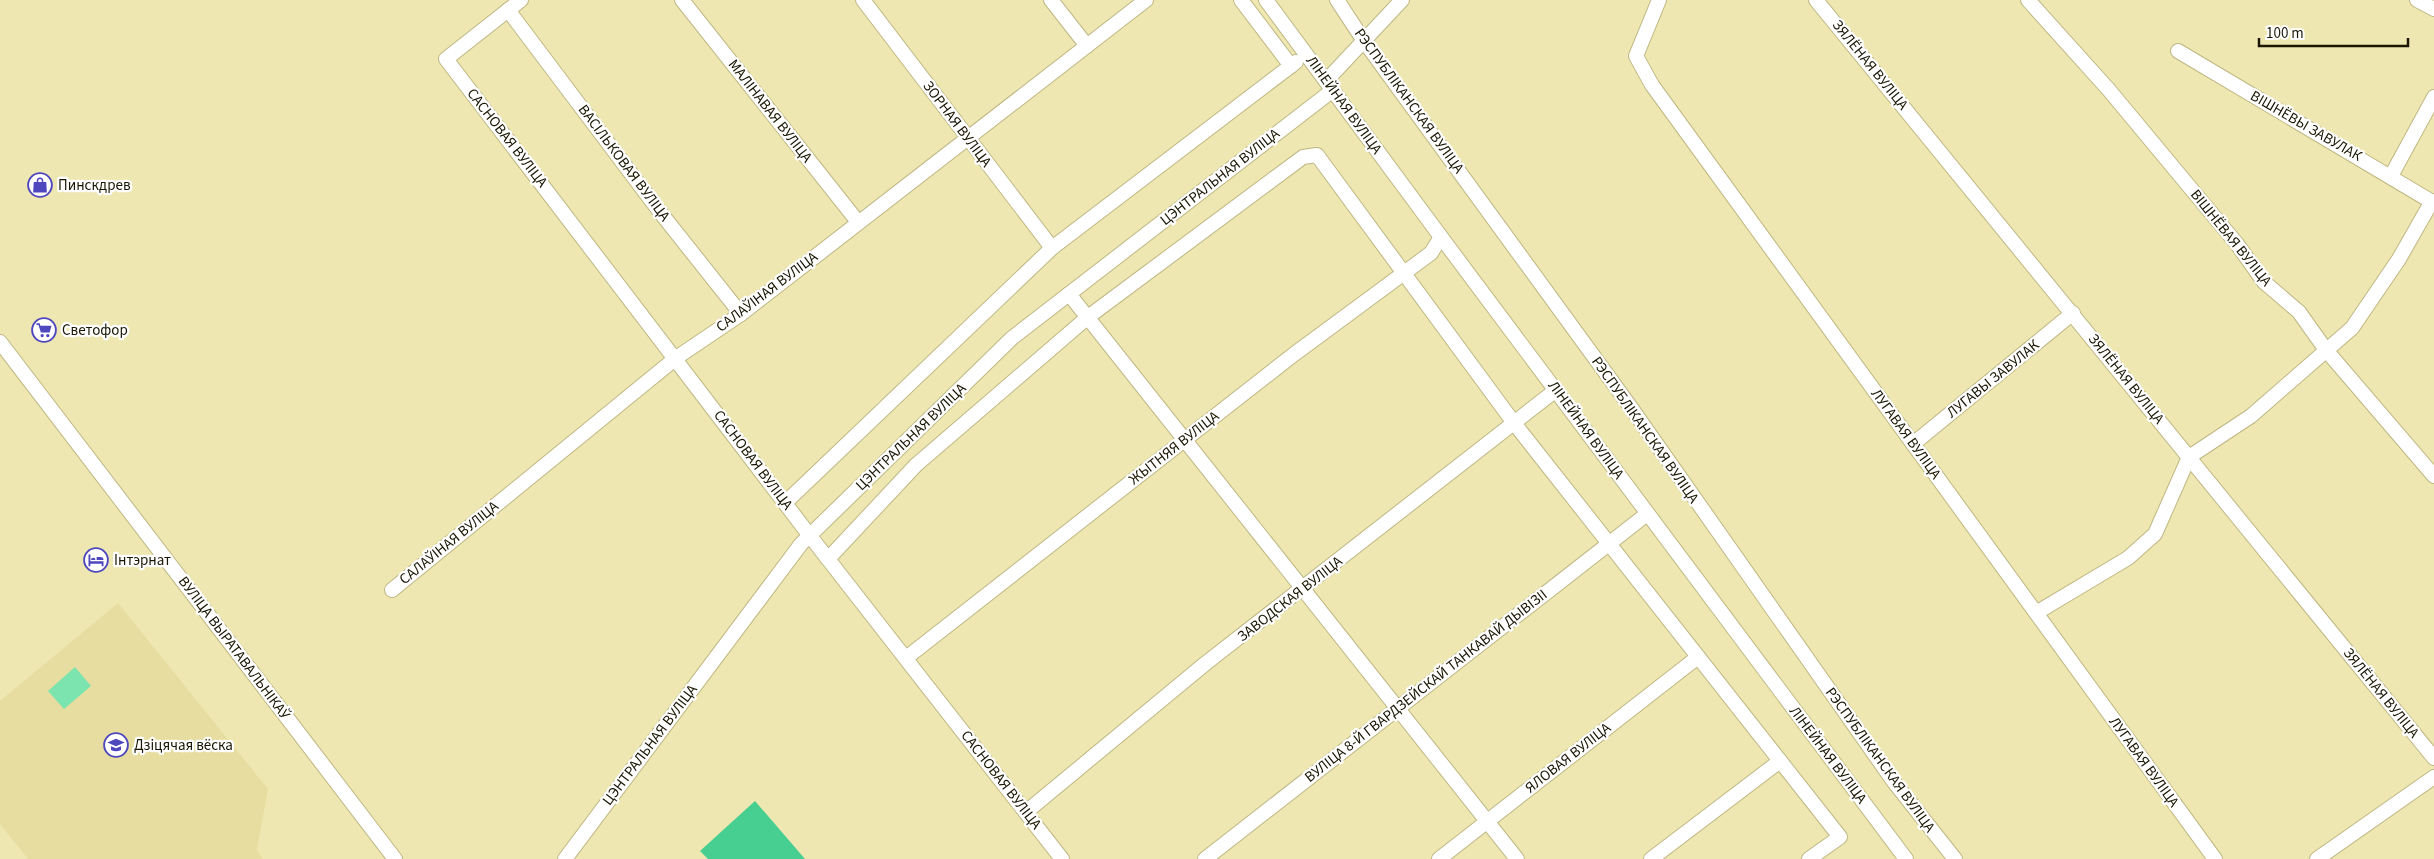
<svg xmlns="http://www.w3.org/2000/svg" width="2434" height="859" viewBox="0 0 2434 859" font-family="'Source Sans 3',sans-serif">
<style>
.built{fill:#e7dda0}
.green{fill:#7be4af}
.forest{fill:#47ce91}
.lines{fill:none;stroke-linecap:round;stroke-linejoin:round}
.minor-casing{stroke:#bfb783;stroke-width:16}
.minor{stroke:#fff;stroke-width:14}
.labels{text-anchor:middle;dominant-baseline:central;stroke-width:4.5;stroke-linejoin:round;paint-order:stroke}
.street-label{font-size:15px;fill:#1a1603;stroke:#fff}
.poi-label{font-size:15px;fill:#1a1603;stroke:#fff;text-anchor:start}
</style>
<rect width="100%" height="100%" fill="#efe7b2"/>
<!-- built -->
<polygon class="built" points="118,603 268,789 257,850 263,859 28,859 0,824 0,701"/>
<!-- green -->
<polygon class="green" points="75,667 91,686 64,709 48,691"/>
<!-- forest -->
<polygon class="forest" points="755,801 805,859 708,859 700,851"/>
<g class="lines">
<!-- minor casing -->
<g class="minor-casing">
<g id="minor">
<polyline points="521,0 446,59 810,536 1062,859"/>
<polyline points="682,0 858,222"/>
<polyline points="863,0 1052,248"/>
<polyline points="1051,0 1087,46"/>
<polyline points="1241,0 1291,66"/>
<polyline points="1266,0 1441,237 1906,859"/>
<polyline points="1337,0 1364,41 1632,409 1894,782 1955,859"/>
<polyline points="1659,0 1636,56 1652,85 2215,859"/>
<polyline points="1816,0 2434,758"/>
<polyline points="2028,0 2109,90 2237,244 2264,282 2299,312 2326,350 2434,476"/>
<polyline points="2417,0 2434,9"/>
<polyline points="508,10 660,212 741,314"/>
<polyline points="2178,51 2434,203"/>
<polyline points="1326,81 1402,0"/>
<polyline points="2391,176 2434,97"/>
<polyline points="1069,294 1517,859"/>
<polyline points="0,342 395,859"/>
<polyline points="1913,444 2073,313"/>
<polyline points="786,502 1052,248 1296,62"/>
<polyline points="828,559 916,465 1088,317 1303,157 1317,155 1514,423 1840,837 1809,859"/>
<polyline points="392,590 676,358 741,314 1146,0"/>
<polyline points="2036,613 2128,558 2155,534 2189,457 2251,416 2352,328 2399,259 2432,201"/>
<polyline points="906,658 1293,355 1431,253 1441,237"/>
<polyline points="1026,812 1206,663 1556,390"/>
<polyline points="565,859 801,544 1012,338 1333,90"/>
<polyline points="1205,859 1647,514"/>
<polyline points="1439,859 1698,657"/>
<polyline points="1651,859 1780,761"/>
<polyline points="2317,859 2434,777"/>
</g>
</g>
<!-- minor -->
<use href="#minor" class="minor"/>
</g>
<!-- icons -->
<defs>
<g id="shop-ring" transform="scale(1.25)"><circle r="9.5" fill="#fff" stroke="#4e47be" stroke-width="1.5"/><path d="M-5-2.5h2.3a2.7 3.5 0 0 1 5.4 0H5L5.5 6h-11ZM-1.5-2.5h3a1.5 2.3 0 0 0-3 0Z" fill="#4e47be"/></g>
<g id="supermarket-ring" transform="scale(1.25)"><circle r="9.5" fill="#fff" stroke="#4e47be" stroke-width="1.5"/><path d="M-6-5.5h2.5l.6 2H6L4.5 2H-2.5L-4.4-4H-6ZM-1.5 3.2a1.3 1.3 0 1 0 .1 0ZM3 3.2a1.3 1.3 0 1 0 .1 0Z" fill="#4e47be"/></g>
<g id="hotel-ring" transform="scale(1.25)"><circle r="9.5" fill="#fff" stroke="#4e47be" stroke-width="1.5"/><path d="M-6-4.5h1.5V1H6V5H4.5V3h-9V5H-6ZM-4 0a1.8 1.8 0 1 1 3.6 0ZM.5 0V-2.5h3Q6-2.5 6 0Z" fill="#4e47be"/></g>
<g id="school-ring" transform="scale(1.25)"><circle r="9.5" fill="#fff" stroke="#4e47be" stroke-width="1.5"/><path d="M0-5L7-2L0 1L-7-2ZM-4 1L0 2.5L4 1V4Q0 6-4 4Z" fill="#4e47be"/></g>
</defs>
<g fill-rule="evenodd">
<use href="#shop-ring" x="40" y="185"/>
<use href="#supermarket-ring" x="44" y="330"/>
<use href="#hotel-ring" x="96" y="560"/>
<use href="#school-ring" x="116" y="745"/>
</g>
<g class="labels">
<!-- street labels -->
<g class="street-label">
<text transform="translate(1870 65) rotate(51)">ЗЯЛЁНАЯ ВУЛІЦА</text>
<text transform="translate(1409 101) rotate(54)">РЭСПУБЛІКАНСКАЯ ВУЛІЦА</text>
<text transform="translate(1344 105) rotate(54)">ЛІНЕЙНАЯ ВУЛІЦА</text>
<text transform="translate(770 111) rotate(52)">МАЛІНАВАЯ ВУЛІЦА</text>
<text transform="translate(957 124) rotate(53)">ЗОРНАЯ ВУЛІЦА</text>
<text transform="translate(2306 126) rotate(30)">ВІШНЁВЫ ЗАВУЛАК</text>
<text transform="translate(507 138) rotate(52)">САСНОВАЯ ВУЛІЦА</text>
<text transform="translate(624 163) rotate(53)">ВАСІЛЬКОВАЯ ВУЛІЦА</text>
<text transform="translate(1220 177) rotate(-38)">ЦЭНТРАЛЬНАЯ ВУЛІЦА</text>
<text transform="translate(2231 238) rotate(51)">ВІШНЁВАЯ ВУЛІЦА</text>
<text transform="translate(767 292) rotate(-37)">САЛАЎІНАЯ ВУЛІЦА</text>
<text transform="translate(1993 379) rotate(-39)">ЛУГАВЫ ЗАВУЛАК</text>
<text transform="translate(2126 379) rotate(51)">ЗЯЛЁНАЯ ВУЛІЦА</text>
<text transform="translate(1586 430) rotate(54)">ЛІНЕЙНАЯ ВУЛІЦА</text>
<text transform="translate(1645 430) rotate(55)">РЭСПУБЛІКАНСКАЯ ВУЛІЦА</text>
<text transform="translate(1906 434) rotate(54)">ЛУГАВАЯ ВУЛІЦА</text>
<text transform="translate(911 437) rotate(-44)">ЦЭНТРАЛЬНАЯ ВУЛІЦА</text>
<text transform="translate(1174 448) rotate(-38)">ЖЫТНЯЯ ВУЛІЦА</text>
<text transform="translate(753 460) rotate(53)">САСНОВАЯ ВУЛІЦА</text>
<text transform="translate(449 543) rotate(-39)">САЛАЎІНАЯ ВУЛІЦА</text>
<text transform="translate(1290 599) rotate(-38)">ЗАВОДСКАЯ ВУЛІЦА</text>
<text transform="translate(234 648) rotate(53)">ВУЛІЦА ВЫРАТАВАЛЬНІКАЎ</text>
<text transform="translate(1426 686) rotate(-38)">ВУЛІЦА 8-Й ГВАРДЗЕЙСКАЙ ТАНКАВАЙ ДЫВІЗІІ</text>
<text transform="translate(2381 693) rotate(51)">ЗЯЛЁНАЯ ВУЛІЦА</text>
<text transform="translate(650 745) rotate(-53)">ЦЭНТРАЛЬНАЯ ВУЛІЦА</text>
<text transform="translate(1828 755) rotate(53)">ЛІНЕЙНАЯ ВУЛІЦА</text>
<text transform="translate(1568 758) rotate(-38)">ЯЛОВАЯ ВУЛІЦА</text>
<text transform="translate(1880 760) rotate(54)">РЭСПУБЛІКАНСКАЯ ВУЛІЦА</text>
<text transform="translate(2144 762) rotate(54)">ЛУГАВАЯ ВУЛІЦА</text>
<text transform="translate(1001 780) rotate(52)">САСНОВАЯ ВУЛІЦА</text>
</g>
<!-- poi labels -->
<g class="poi-label">
<text x="58" y="185">Пинскдрев</text>
<text x="62" y="330">Светофор</text>
<text x="114" y="560">Інтэрнат</text>
<text x="134" y="745">Дзіцячая вёска</text>
</g>
</g>
<!-- scale -->
<path d="M2259 38v8h149v-8" fill="none" stroke="#1a1603" stroke-width="2.5"/>
<text x="2266" y="38" font-size="15" fill="#1a1603" stroke="#ffffff" stroke-width="4" paint-order="stroke">100 m</text>
</svg>
